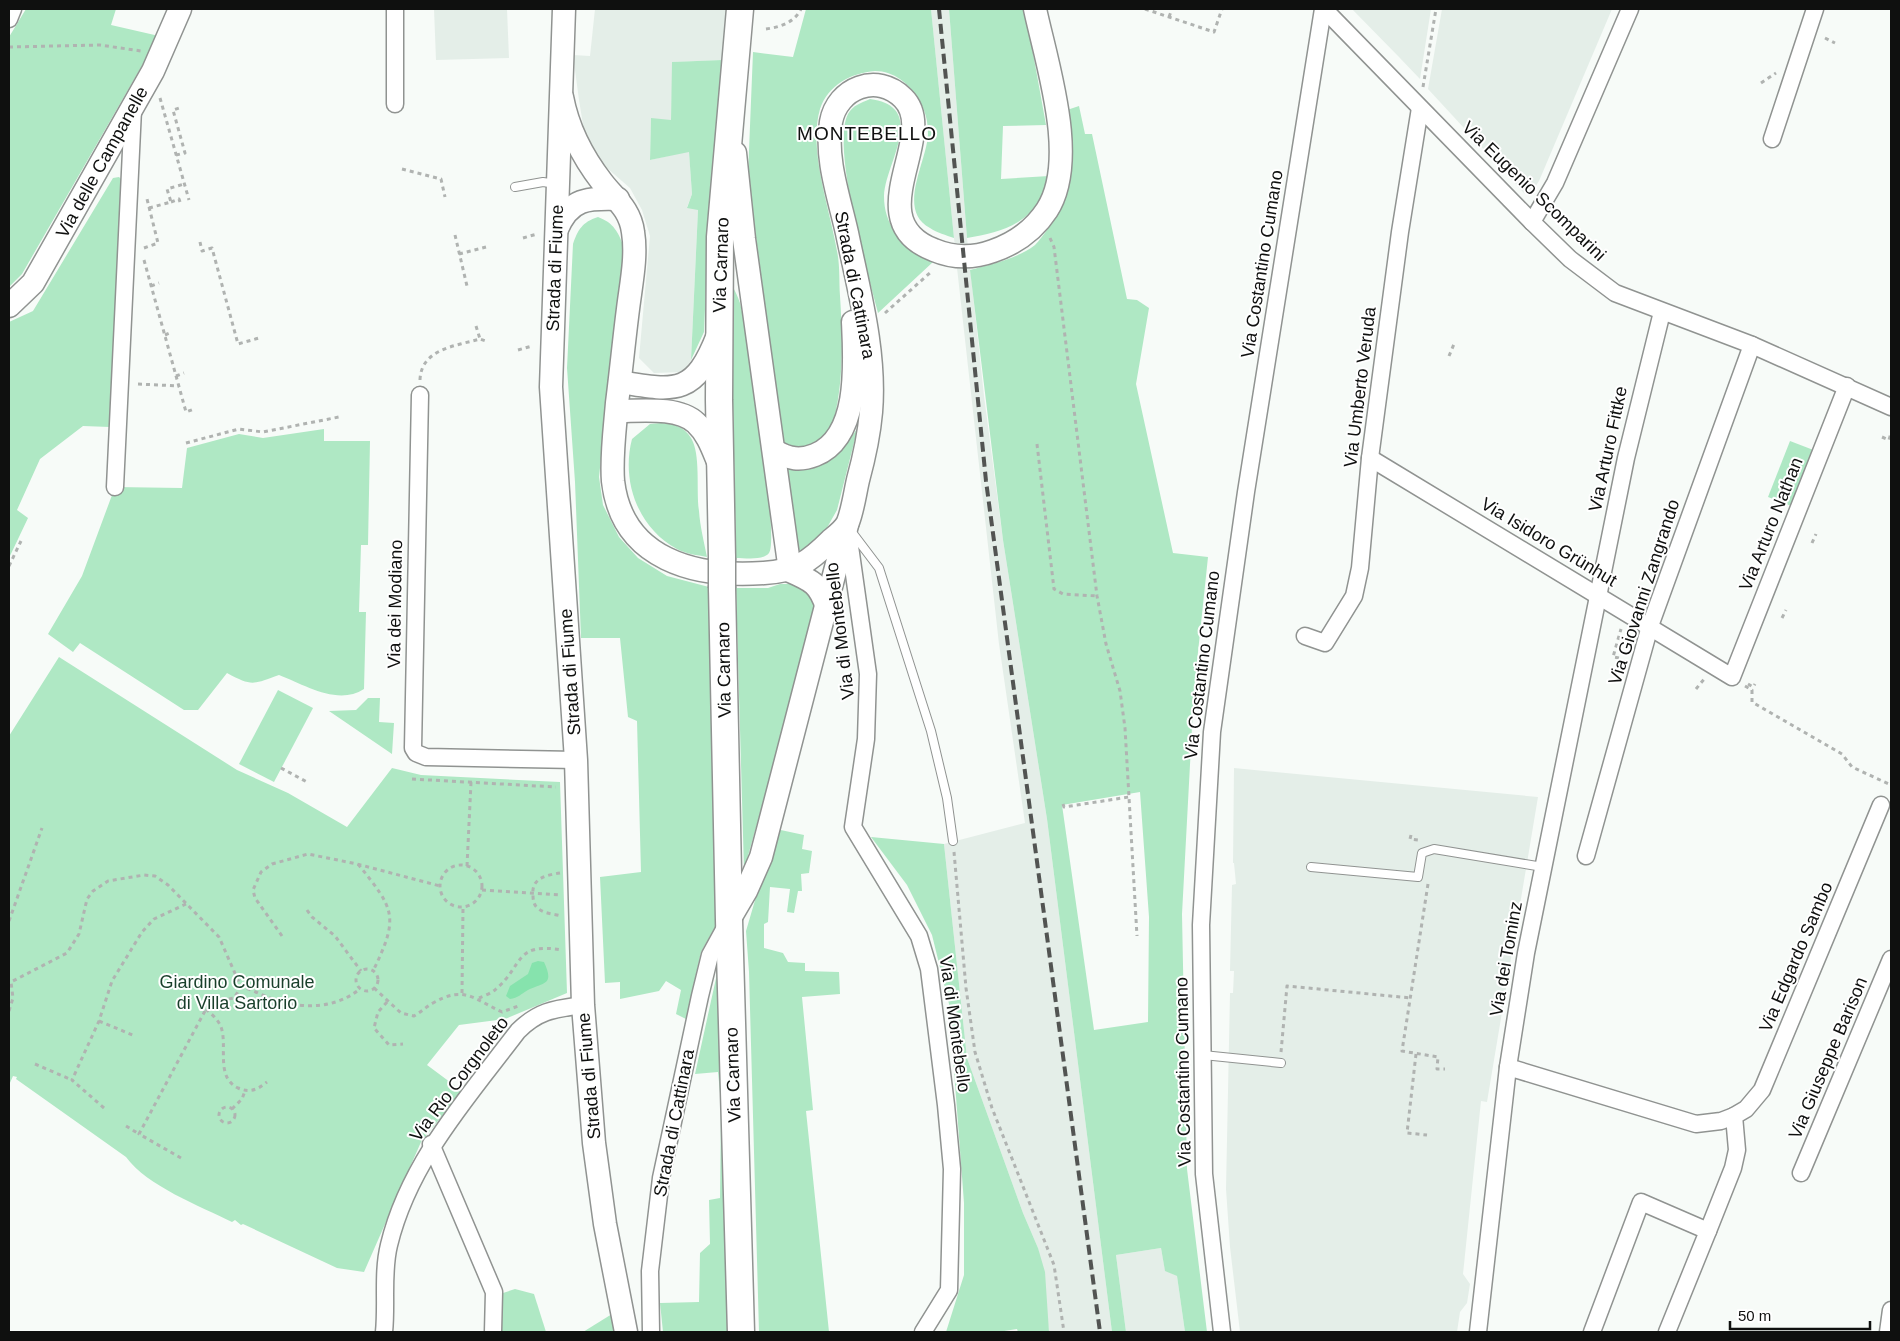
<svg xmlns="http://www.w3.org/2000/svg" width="1900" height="1341" viewBox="0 0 1900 1341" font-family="Helvetica,sans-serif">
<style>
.built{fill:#e4eee8}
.green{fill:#afe8c4;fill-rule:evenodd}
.water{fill:#86e3ad}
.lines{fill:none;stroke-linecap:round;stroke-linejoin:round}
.lane-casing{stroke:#909391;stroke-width:10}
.street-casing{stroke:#909391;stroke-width:19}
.secondary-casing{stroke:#909391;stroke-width:25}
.primary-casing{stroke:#909391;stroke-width:29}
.path{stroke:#b0b3b1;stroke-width:3;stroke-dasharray:4 4;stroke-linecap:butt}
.lane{stroke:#fff;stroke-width:8}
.street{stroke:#fff;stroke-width:16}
.secondary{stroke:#fff;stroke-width:22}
.primary{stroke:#fff;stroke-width:26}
.rail{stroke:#525452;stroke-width:4;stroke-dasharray:10 5;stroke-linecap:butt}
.primary-bridge-casing{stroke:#909391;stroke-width:29;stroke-linecap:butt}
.primary-bridge{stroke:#fff;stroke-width:26}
.labels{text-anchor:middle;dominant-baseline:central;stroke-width:4;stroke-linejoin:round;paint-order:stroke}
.street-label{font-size:18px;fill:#0f100f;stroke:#fff}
.park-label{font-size:18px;fill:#183f2a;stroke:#fff}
.neighbourhood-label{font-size:19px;letter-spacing:1px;fill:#0f100f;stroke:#fff}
</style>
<rect width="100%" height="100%" fill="#f7fbf8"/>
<!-- built -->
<g class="built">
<polygon points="434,9 507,9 509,58 436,60"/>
<polygon points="595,9 727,9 722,60 673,62 671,121 651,119 650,160 689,151 692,194 687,207 698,209 691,360 684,372 654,373 639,358 650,236 642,210 630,188 599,161 585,137 579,100 573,55 590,56"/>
<polygon points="931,9 949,9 967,238 984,396 1003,540 1047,819 1112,1332 1049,1332 1038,1248 1023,1213 967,1058 944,844 1025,823 999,644 957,268"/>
<polygon points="1352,9 1431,9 1420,79 1399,57"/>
<polygon points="1442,9 1612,9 1539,181 1529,196 1524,193 1428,89"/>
<polygon points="1234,768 1538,797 1487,1102 1481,1101 1463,1274 1470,1284 1467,1303 1460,1312 1457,1332 1240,1332 1230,1247 1226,1189 1230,993 1233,993 1234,971 1230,971 1232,885 1236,884 1234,863 1233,863"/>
<polygon points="1161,1248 1165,1270 1177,1276 1185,1332 1126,1332 1116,1255"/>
</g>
<!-- green -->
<g class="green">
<polygon points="26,9 116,9 111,25 159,36 22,274 9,287 9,37"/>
<path d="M806,9H931L954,238C946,235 937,233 930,228C896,210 927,162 928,134C928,120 925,110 918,98C909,84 894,71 875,71C851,73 828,85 820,109C808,150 830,209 837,251C840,265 839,281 840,296C843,343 844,389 830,434L801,451L786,446L782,437L748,175L753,52L793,57Z"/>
<path d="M949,9H1025L1046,125L1003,126L1001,179L1049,176C1046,184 1043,195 1039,202C1022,227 995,233 967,238Z"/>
<polygon points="722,60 710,194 704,332 691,360 698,210 687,208 692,194 689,152 650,160 651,118 671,120 672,62"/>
<path d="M870,99C929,107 885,163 884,196C884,229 906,249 933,262L878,313C868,274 831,147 848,114C853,105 861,103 870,99Z"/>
<path d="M1079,106L1085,134H1092L1127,299L1137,300L1149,308L1136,384L1173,553L1208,557L1194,690L1182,914L1187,1169L1207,1332H1185L1177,1276L1165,1271L1161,1248L1116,1255L1126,1332H1112L1047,819L1003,540L970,270C991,264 1017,259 1035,245C1039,241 1043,235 1047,230C1078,191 1074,157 1067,110ZM1140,792L1149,917L1148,1022L1094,1030L1062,805Z"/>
<polygon points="119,177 124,182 110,427 83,426 40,459 17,510 28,518 9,558 9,322 33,311 113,178"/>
<path d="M598,217C614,223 618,232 624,247L599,477L603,505L619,537L638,558L667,576L709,587L720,918L701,952L686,1019L676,1014L681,990L666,981L659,991L620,999V982L605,983L600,877L641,872L637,721L628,717L620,638H581L575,482L567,368L573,244C578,230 582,222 598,217Z"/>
<path d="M732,285C735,291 738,297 740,303C747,330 780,540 769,553C763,561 744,558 736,558L731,303Z"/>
<path d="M661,423C673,424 684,426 691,438C701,454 696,491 699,511C700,526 704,542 707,557C697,555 686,554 677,549C638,528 621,481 632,439L650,424Z"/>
<path d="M858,427L837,510L820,540L801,551L798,549L785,467C816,478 844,451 858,427Z"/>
<path d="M324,429V441H370L368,545H361L359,612H366L364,689C338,706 305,685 279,675C253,684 253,687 227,673L198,710H184L80,643L73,652L48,634L82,576L115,487L182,488L187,448L239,434L263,438Z"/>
<polygon points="1790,441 1816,451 1794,507 1768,497"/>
<polygon points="780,584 792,584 809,592 817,610 744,870 736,588 768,588"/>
<path d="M59,657L237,770L288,793L347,827L392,768L421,775L560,782L567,993L505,1019L459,1025L427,1065L462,1091L421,1142L364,1272L337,1268L243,1224L241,1225L235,1220L232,1222C200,1206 147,1186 126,1157L16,1079L17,1077L13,1076L9,1085V736Z"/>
<polygon points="278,690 313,708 274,782 239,764"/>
<polygon points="368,698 380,698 379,722 394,723 392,754 329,711 356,710"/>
<polygon points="776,829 804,835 802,849 812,851 809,873 801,874 802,891 798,891 794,913 787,912 790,889 770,887 768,922 764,924 764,948 783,953 788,962 805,963 805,971 839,972 840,994 802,997 813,1110 806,1111 829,1332 759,1332 749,972 746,931"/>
<polygon points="871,837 944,844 967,1058 1023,1213 1038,1248 1045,1272 1049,1332 1018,1332 1017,1329 998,1332 946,1332 964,1275 964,1203 949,1004 932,935 907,885"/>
<polygon points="720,960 731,1332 663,1332 660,1303 699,1302 700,1253 710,1244 709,1200 720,1198 721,1103 718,1072 695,1074"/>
<polygon points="515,1289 534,1294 546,1332 502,1332 500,1294"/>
<polygon points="612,1314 615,1332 583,1332"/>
</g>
<!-- water -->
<path class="water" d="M538,961L544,962C555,986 543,982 528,990C521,994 518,998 510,999L506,996L510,986L528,974L532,963Z"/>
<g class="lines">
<!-- lane casing -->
<g class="lane-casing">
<g id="lane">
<polyline points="515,187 543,182 556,184"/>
<polyline points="851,531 879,568 931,731 947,798 953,841"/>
<polyline points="1311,867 1418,877 1422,853 1434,849 1543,867"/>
<polyline points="1203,1055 1281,1063"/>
</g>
</g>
<!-- street casing -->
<g class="street-casing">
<g id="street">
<polyline points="395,9 395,104"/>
<polyline points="1324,9 1532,222 1570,259 1615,293 1752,345 1891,407"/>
<polyline points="9,19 13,9"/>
<polyline points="1772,139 1815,9"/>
<polyline points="1532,222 1555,183 1630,9"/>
<polyline points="420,395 413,748 416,753 426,757 576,760"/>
<polyline points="1370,458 1732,677 1847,386"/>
<polyline points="115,487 133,109"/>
<polyline points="848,532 868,674 866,739 853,827 919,936 929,969 946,1105 952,1169 949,1290 923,1332"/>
<polyline points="1305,636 1325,643 1354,596 1360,568 1370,458 1400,232 1420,108"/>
<polyline points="1586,856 1650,626 1752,345"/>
<polyline points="1508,1067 1696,1124 1721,1121 1734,1116"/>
<polyline points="431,1144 494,1292 493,1332"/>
<polyline points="1801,1173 1891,959"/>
<polyline points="1708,1231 1733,1168 1737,1150 1734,1116 1746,1109 1762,1090 1881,805"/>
<path d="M384,1332C387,1304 382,1273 389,1245C409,1162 468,1097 518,1031C539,1010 555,1009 583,1005"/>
<polyline points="651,1332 650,1271 661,1178 700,996 710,955 727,924"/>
<polyline points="1222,1332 1204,1174 1201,925 1212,732 1246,492 1323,9"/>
<polyline points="1478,1332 1508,1067 1526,953 1626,458 1662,312"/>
<polyline points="1592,1332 1641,1202 1708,1231 1667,1332"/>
<polyline points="1888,1332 1891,1310"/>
</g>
</g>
<!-- secondary casing -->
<g class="secondary-casing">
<g id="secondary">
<polyline points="564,9 551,387 576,760 583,1005 594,1143 605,1224 626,1332"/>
<path d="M562,97C568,129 582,156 602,182C615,199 630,209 633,232C637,257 631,284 628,309C624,340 621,372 617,403C615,428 611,456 613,481C622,560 696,578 764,573C796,571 808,563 831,540C837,535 845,529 848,522C853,509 855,493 858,480C864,458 869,435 871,412C876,352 859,291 847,233C839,197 825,159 831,122C837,88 877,72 903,98C941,135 856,220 934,250C953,258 974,258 993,251C1016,243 1034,230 1047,210C1079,160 1047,65 1035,9"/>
<path d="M735,153L744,239L790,571C813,581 819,584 827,607"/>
<path d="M557,229C570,198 588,198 618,199"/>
<polyline points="9,306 33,283 153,71 180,9"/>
<path d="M620,382C678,392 695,394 718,335"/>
<path d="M617,411C640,411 678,406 696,423C708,434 713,450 719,464"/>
<path d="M775,451C789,459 800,461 815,455C860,437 855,363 853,322"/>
<polyline points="729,920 746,891 761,857 847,525"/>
</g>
</g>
<!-- primary casing -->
<g class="primary-casing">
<g id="primary">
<polyline points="722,558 719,400 720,237 740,9"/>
<polyline points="722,588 729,920 741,1332"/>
</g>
</g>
<!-- path -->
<g class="path">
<polyline points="1145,9 1214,32 1222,9"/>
<polyline points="1169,17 1172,9"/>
<path d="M766,29C780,27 794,23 801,9"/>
<polyline points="1825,38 1835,43"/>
<polyline points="9,47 100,45 141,51"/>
<polyline points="1761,83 1776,73"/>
<polyline points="1423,87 1436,9"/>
<polyline points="160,98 189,200"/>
<polyline points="176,155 185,153 173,110 179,108"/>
<polyline points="402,169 441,179 445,197"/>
<polyline points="171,202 179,199 180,202"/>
<polyline points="149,208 171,202 167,189 184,184"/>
<polyline points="455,235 467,286"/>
<polyline points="523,238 537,234"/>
<polyline points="1050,238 1054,247 1097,596 1106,644 1120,691 1125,728 1137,936"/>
<polyline points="200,242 202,251 212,248 238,344 259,338"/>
<polyline points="144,248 158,243 147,199"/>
<polyline points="459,254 486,247"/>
<polyline points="144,260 186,412 194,409"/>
<polyline points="151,286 159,283"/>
<polyline points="885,313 932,271"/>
<polyline points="476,326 480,339"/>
<polyline points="165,335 172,332"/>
<polyline points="518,350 532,346"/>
<polyline points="1449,356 1454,344"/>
<polyline points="176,376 184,373"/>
<path d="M420,380C421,349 455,346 480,339L486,341"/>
<polyline points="138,384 179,386"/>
<polyline points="1882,437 1889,440 1891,433"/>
<polyline points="186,443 239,429 263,432 339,417"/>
<polyline points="1037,444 1054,589 1063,594 1097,596"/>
<polyline points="1592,506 1600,508"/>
<polyline points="1520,525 1524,527 1521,531"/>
<polyline points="1812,543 1816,534"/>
<polyline points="9,566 21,541"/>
<polyline points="1782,618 1786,610"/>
<polyline points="1619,658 1613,657 1621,629"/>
<polyline points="1748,684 1753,687 1755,684"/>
<polyline points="1745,686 1752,690 1752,702 1842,754 1852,767 1891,785"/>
<polyline points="1696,689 1705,678"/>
<polyline points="281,768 307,782"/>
<polyline points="412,779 556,787"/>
<polyline points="1063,804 1064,807 1129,797"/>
<polyline points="1411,835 1410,839 1418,840"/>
<polyline points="954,852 966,988 975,1052 992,1108 1054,1265 1064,1332"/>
<path d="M358,864C394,909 400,916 373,971"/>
<circle cx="461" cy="886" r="21"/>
<polyline points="467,866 471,782"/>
<path d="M560,873C547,875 531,878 533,895C533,901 534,906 539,909C545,914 555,914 561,916"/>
<polyline points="1428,884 1402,1051 1438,1057 1437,1069 1445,1069"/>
<polyline points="482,890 561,895"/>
<polyline points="307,910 312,917 335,936 361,971"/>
<polyline points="9,921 42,828"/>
<polyline points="282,936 255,898 253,890 261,872 272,864 308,854 357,864 440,886"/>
<circle cx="367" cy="980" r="11"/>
<path d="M374,988L401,1013L414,1016C421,1012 426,1007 433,1003C464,985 474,999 502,1012L521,1005"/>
<polyline points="462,993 463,907"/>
<path d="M479,998C484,996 492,993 496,989C524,965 514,942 562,950"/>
<polyline points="387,1002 378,1012 374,1028 389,1045 403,1044"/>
<path d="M206,1009C211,1014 218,1019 221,1027C228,1046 215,1077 238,1088C250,1093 257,1090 267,1082"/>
<path d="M9,1011L13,998L11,982L67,953L79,934L87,899L93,891L108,881L144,875L155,876L168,885L219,937L241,987C254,990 265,997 278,1001C307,1009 336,1008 360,989"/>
<polyline points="99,1021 135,1036"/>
<polyline points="1281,1052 1287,986 1411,998"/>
<polyline points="1416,1054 1407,1133 1427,1135"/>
<polyline points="35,1064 72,1080"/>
<circle cx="227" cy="1115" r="8"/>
<polyline points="104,1108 72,1080 99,1021 112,981 142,932 154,919 186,904"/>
<polyline points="232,1109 242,1099 245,1091"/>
<polyline points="126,1126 139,1134"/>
<polyline points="181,1158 139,1134 206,1009 216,1001 234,998 241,987"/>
</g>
<!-- lane -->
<use href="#lane" class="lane"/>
<!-- street -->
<use href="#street" class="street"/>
<!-- secondary -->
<use href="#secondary" class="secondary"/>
<!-- primary -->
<use href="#primary" class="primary"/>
<!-- rail -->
<polyline class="rail" points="939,9 986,481 1100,1332"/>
<!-- primary-bridge casing -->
<g class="primary-bridge-casing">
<polyline id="primary-bridge" points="722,558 722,588"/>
</g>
<!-- primary-bridge -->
<use href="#primary-bridge" class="primary-bridge"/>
</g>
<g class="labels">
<!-- street labels -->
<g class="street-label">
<text transform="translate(102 162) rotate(-61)">Via delle Campanelle</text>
<text transform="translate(1534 191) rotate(44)">Via Eugenio Scomparini</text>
<text transform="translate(1262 264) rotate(-81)">Via Costantino Cumano</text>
<text transform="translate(721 265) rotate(-88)">Via Carnaro</text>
<text transform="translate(555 268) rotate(-88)">Strada di Fiume</text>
<text transform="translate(855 285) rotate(79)">Strada di Cattinara</text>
<text transform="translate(1360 387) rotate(-83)">Via Umberto Veruda</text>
<text transform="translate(1608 449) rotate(-78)">Via Arturo Fittke</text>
<text transform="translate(1771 524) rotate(-68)">Via Arturo Nathan</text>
<text transform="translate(1549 542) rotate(31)">Via Isidoro Grünhut</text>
<text transform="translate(1644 592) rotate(-72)">Via Giovanni Zangrando</text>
<text transform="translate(395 604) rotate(-89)">Via dei Modiano</text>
<text transform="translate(840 631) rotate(-97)">Via di Montebello</text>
<text transform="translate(1202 665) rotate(-83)">Via Costantino Cumano</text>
<text transform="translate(724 670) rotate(-91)">Via Carnaro</text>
<text transform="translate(570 672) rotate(-94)">Strada di Fiume</text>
<text transform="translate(1796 957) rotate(-67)">Via Edgardo Sambo</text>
<text transform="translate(1506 959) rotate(-80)">Via dei Tominz</text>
<text transform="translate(955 1024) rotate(82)">Via di Montebello</text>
<text transform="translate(1828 1058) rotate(-67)">Via Giuseppe Barison</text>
<text transform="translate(1183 1072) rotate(-91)">Via Costantino Cumano</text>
<text transform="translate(733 1075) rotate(-92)">Via Carnaro</text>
<text transform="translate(589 1076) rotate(-95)">Strada di Fiume</text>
<text transform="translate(459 1079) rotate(-53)">Via Rio Corgnoleto</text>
<text transform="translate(674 1123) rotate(-79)">Strada di Cattinara</text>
</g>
<!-- park labels -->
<g class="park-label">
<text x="237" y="982">Giardino Comunale<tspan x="237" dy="21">di Villa Sartorio</tspan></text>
</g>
<!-- neighbourhood labels -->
<g class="neighbourhood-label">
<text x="867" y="133">MONTEBELLO</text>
</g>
</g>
<!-- border -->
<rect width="1900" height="1341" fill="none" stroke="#0f100f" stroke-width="20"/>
<!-- scale -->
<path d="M1730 1321v8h140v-8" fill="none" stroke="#0f100f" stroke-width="2.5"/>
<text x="1738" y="1321" font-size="15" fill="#0f100f" stroke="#ffffff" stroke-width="4" paint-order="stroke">50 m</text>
</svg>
